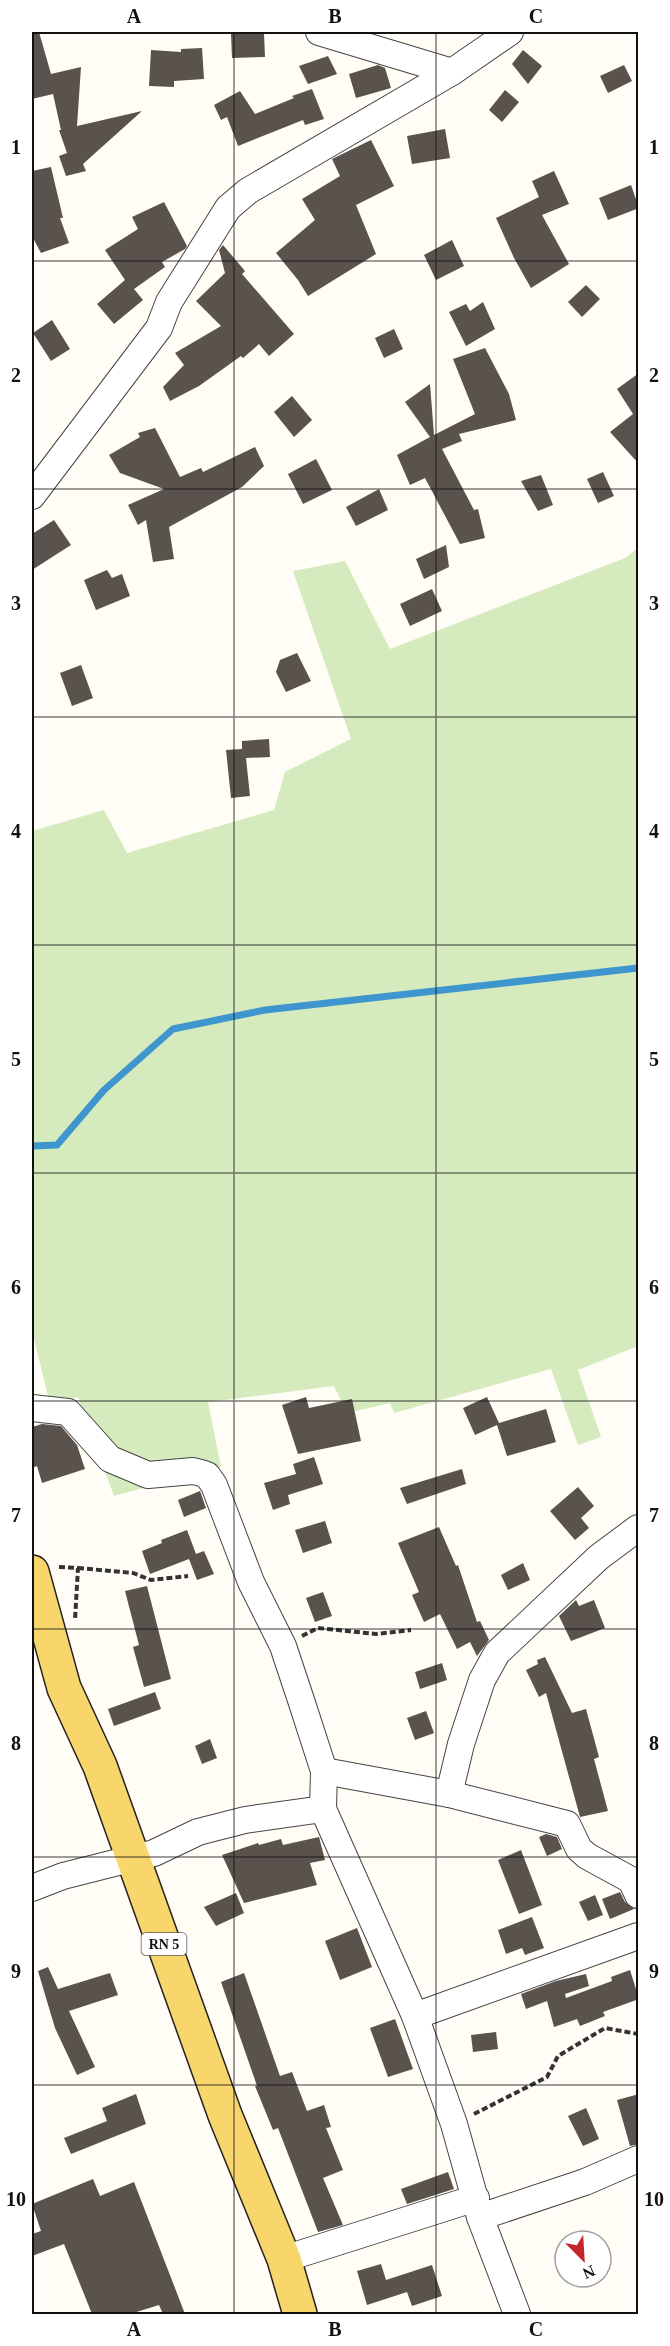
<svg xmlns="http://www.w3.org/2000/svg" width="670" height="2346" viewBox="0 0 670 2346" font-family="'Times New Roman',serif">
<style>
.green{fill:#d5ebbd}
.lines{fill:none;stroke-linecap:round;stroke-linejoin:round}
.stream{stroke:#3f96cf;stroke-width:7}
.building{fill:#5a524d}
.street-casing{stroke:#444;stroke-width:28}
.primary-casing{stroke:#222;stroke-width:36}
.path{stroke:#333;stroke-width:4;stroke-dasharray:6 3;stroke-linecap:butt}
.street{stroke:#fff;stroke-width:26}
.primary{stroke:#f9d66b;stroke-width:33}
.grid{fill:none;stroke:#111;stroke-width:1.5;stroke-opacity:0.55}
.labels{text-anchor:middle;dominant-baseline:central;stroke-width:6;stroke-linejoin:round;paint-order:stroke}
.shield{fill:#fff;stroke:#585858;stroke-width:1.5}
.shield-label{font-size:14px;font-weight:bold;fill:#111}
.neatline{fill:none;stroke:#111;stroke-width:2}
.grid-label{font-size:20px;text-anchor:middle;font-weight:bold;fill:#111}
</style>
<rect width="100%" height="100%" fill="#fffdf5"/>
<!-- green -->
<polygon class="green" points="638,548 638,1346 578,1370 601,1437 578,1445 551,1369 394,1413 390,1403 347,1413 334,1386 208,1402 221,1467 114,1496 78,1397 50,1404 32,1331 32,831 104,810 127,853 274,810 285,772 351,739 293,571 345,561 390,649 625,558"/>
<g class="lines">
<!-- stream -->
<polyline class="stream" points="32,1146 57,1145 104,1090 173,1029 265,1010 638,968"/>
</g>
<!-- building -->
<g class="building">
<polygon points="32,32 39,32 51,74 81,67 77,126 142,111 83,164 86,171 66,176 59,156 67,153 59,130 61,130 53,94 32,99"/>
<polygon points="264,33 265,57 232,58 231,34"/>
<polygon points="202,48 204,79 174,81 174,87 149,86 151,50 181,52 181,49"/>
<polygon points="523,50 542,66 528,84 512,64"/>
<polygon points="328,56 337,74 308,84 299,66"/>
<polygon points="378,65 385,68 391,88 356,98 349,74"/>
<polygon points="624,65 632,81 608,93 600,76"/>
<polygon points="312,89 324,119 305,125 303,120 238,146 227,117 221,120 214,105 240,91 255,114 294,98 292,96"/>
<polygon points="505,90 519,102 502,122 489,110"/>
<polygon points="445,129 450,158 412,164 407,136"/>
<polygon points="371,140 394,186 356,205 376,254 308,296 298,280 276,253 315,220 302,199 340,176 332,159"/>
<polygon points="51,167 63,218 60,218 69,243 41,253 32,236 32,171"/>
<polygon points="554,171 569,204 542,215 569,264 531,288 514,258 496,218 539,197 532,181"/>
<polygon points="631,185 639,208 608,220 599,198"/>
<polygon points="164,202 187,246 185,249 162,262 165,267 134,289 143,300 114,324 97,304 125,280 105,250 138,229 132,217"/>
<polygon points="452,240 464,266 436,280 424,255"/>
<polygon points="223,245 245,271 242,274 294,334 269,356 259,344 243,358 241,356 199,386 170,401 163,387 184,365 175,353 221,326 196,301 225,273 219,250"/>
<polygon points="586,285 600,299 582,317 568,302"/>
<polygon points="483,302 495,329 466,346 449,312 466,304 470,311"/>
<polygon points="52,320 70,349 51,361 33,333"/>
<polygon points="394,329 403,349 384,358 375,338"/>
<polygon points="485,348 509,394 516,420 459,434 462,441 442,449 474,510 478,509 485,538 460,544 425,478 410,485 397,455 430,437 405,402 430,384 434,435 475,414 453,359"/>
<polygon points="639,373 639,464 610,432 633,414 617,389"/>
<polygon points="292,396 312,420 294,437 274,412"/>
<polygon points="155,428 180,477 201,468 203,472 255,447 264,466 242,487 169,527 174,559 153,562 146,520 138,525 128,505 164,489 120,473 109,455 140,437 138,433"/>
<polygon points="316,459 332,490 303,504 288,474"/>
<polygon points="603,472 614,496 598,503 587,479"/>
<polygon points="541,475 553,505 538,511 521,481"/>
<polygon points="379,489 388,510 356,526 346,507"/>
<polygon points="54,520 71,545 32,570 32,534"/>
<polygon points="446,545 449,567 424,579 416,559"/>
<polygon points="107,570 112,578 122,574 130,596 96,610 84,580"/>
<polygon points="432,589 442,611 410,626 400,604"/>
<polygon points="297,653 311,681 286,692 276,672 280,660"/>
<polygon points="81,665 93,698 72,706 60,673"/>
<polygon points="269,739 270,757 246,758 250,796 231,798 226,750 242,749 242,741"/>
<polygon points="306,1397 309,1408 352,1399 361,1441 298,1454 282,1405"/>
<polygon points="487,1397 499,1423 546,1409 556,1442 507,1456 497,1425 475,1435 463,1408"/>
<polygon points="42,1424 61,1426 77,1445 85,1469 42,1483 37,1466 32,1468 32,1427"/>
<polygon points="314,1457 323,1484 288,1495 290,1504 273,1510 264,1483 296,1474 293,1464"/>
<polygon points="462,1469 466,1484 407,1504 400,1488"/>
<polygon points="578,1487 594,1506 581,1518 589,1528 575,1540 550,1511"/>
<polygon points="200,1491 206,1508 184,1517 178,1500"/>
<polygon points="325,1521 332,1543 303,1553 295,1530"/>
<polygon points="439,1527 456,1566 458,1565 477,1622 480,1621 489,1640 477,1656 470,1642 457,1649 440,1614 424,1622 412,1595 419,1592 398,1543"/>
<polygon points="187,1530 196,1554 204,1551 214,1574 197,1580 189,1559 150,1574 142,1551 162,1543 161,1540"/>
<polygon points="523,1563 530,1580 508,1590 501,1575"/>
<polygon points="147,1586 171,1679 144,1687 133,1647 139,1645 125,1591"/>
<polygon points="323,1592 332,1616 315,1622 306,1598"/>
<polygon points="576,1600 579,1606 594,1600 605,1628 571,1641 559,1616"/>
<polygon points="545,1657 572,1713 586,1709 599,1757 594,1759 608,1811 580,1817 546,1693 539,1697 526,1670 538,1664 537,1660"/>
<polygon points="442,1663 447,1680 420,1689 415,1672"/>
<polygon points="155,1692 161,1709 114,1726 108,1709"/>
<polygon points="426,1711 434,1733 415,1740 407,1718"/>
<polygon points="210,1739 217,1758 202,1764 195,1746"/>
<polygon points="546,1834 557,1837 562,1849 547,1856 539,1837"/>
<polygon points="319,1837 325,1860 310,1863 317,1885 244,1903 222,1855 258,1843 259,1845 281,1839 283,1845"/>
<polygon points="521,1850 542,1905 519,1914 498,1860"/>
<polygon points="620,1892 625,1902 634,1909 610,1919 602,1899"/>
<polygon points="236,1893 244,1913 216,1926 204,1907"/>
<polygon points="595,1895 603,1915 588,1921 579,1902"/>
<polygon points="532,1917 544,1948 525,1955 522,1948 506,1954 498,1930"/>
<polygon points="357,1928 372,1967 340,1980 325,1941"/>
<polygon points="48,1967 58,1989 110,1973 118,1995 69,2011 95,2067 77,2075 55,2028 38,1971"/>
<polygon points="630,1970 639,1999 603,2012 605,2016 580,2026 577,2019 554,2027 547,2001 526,2009 521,1994 556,1981 586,1974 589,1986 565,1994 566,1998 612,1981 611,1977"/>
<polygon points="244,1973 280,2076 292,2072 307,2111 324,2105 331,2127 326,2128 343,2170 323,2178 343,2225 318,2232 278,2128 273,2130 255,2086 257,2086 221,1982"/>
<polygon points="395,2019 413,2069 388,2077 370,2028"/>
<polygon points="496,2032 498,2049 473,2052 471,2035"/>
<polygon points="136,2094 146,2124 71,2154 64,2138 107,2121 102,2108"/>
<polygon points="639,2094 639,2144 630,2146 617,2100"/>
<polygon points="586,2108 599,2139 583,2146 568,2116"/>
<polygon points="448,2172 454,2189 407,2204 401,2189"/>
<polygon points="93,2179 100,2196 134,2182 185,2314 163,2314 159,2305 130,2314 92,2314 64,2244 32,2256 32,2234 41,2231 32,2204"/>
<polygon points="381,2264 386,2280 432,2265 442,2296 412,2306 407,2292 367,2305 357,2271"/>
</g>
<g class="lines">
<!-- street casing -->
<g class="street-casing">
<g id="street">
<polyline points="319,32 452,72"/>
<polyline points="32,496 159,328 169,302 228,208 248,191 452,72 510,32"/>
<polyline points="32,1408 68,1412 110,1459 148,1475 193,1471 201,1473 207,1475 214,1485 251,1582 283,1646 301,1700 324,1771 323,1809 415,2016 454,2124 480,2217 517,2314"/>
<polyline points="324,1771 449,1794 567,1824 579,1849 587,1856 631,1880 638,1895"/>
<polyline points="449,1794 461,1744 482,1680 497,1653 599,1557 638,1528"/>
<polyline points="32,1888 63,1876 154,1853 198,1832 245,1820 323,1809"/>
<polyline points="415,2016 638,1936"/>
<polyline points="480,2217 585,2182 638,2159"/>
<polyline points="284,2259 476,2198"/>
</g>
</g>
<!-- primary casing -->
<g class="primary-casing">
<polyline id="primary" points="32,1572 64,1688 100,1766 225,2115 284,2259 300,2314"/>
</g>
<!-- path -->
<g class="path">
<polyline points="59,1567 78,1568 75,1620"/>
<polyline points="78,1568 133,1573 151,1580 188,1576"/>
<polyline points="302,1636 318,1628 376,1634 411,1630"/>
<polyline points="474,2114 547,2077 558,2056 605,2028 638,2034"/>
</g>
<!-- street -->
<use href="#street" class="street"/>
<!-- primary -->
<use href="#primary" class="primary"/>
</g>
<!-- grid -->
<path class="grid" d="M234,32V2314M436,32V2314M32,261H638M32,489H638M32,717H638M32,945H638M32,1173H638M32,1401H638M32,1629H638M32,1857H638M32,2085H638"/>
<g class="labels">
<!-- shield labels -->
<rect class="shield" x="141.5" y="1933" width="45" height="22" rx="4.5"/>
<g class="shield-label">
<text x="164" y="1944">RN 5</text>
</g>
</g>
<!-- border -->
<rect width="670" height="2346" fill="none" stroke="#ffffff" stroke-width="66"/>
<!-- north arrow -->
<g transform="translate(583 2259) rotate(156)"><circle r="28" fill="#ffffff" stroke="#a0a0a0" stroke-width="1.5"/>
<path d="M0-4.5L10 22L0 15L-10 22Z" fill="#c4262e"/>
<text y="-9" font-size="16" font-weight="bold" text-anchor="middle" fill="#111111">N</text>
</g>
<rect x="33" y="33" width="604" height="2280" class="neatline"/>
<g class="grid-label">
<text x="134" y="23">A</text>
<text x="335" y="23">B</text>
<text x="536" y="23">C</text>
<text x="16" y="154">1</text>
<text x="654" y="154">1</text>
<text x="16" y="382">2</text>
<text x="654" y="382">2</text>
<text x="16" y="610">3</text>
<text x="654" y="610">3</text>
<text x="16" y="838">4</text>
<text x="654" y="838">4</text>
<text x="16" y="1066">5</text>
<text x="654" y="1066">5</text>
<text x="16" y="1294">6</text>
<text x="654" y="1294">6</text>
<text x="16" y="1522">7</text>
<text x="654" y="1522">7</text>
<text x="16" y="1750">8</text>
<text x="654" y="1750">8</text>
<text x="16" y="1978">9</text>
<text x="654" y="1978">9</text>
<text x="16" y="2206">10</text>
<text x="654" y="2206">10</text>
<text x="134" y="2336">A</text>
<text x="335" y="2336">B</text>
<text x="536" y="2336">C</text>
</g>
</svg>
